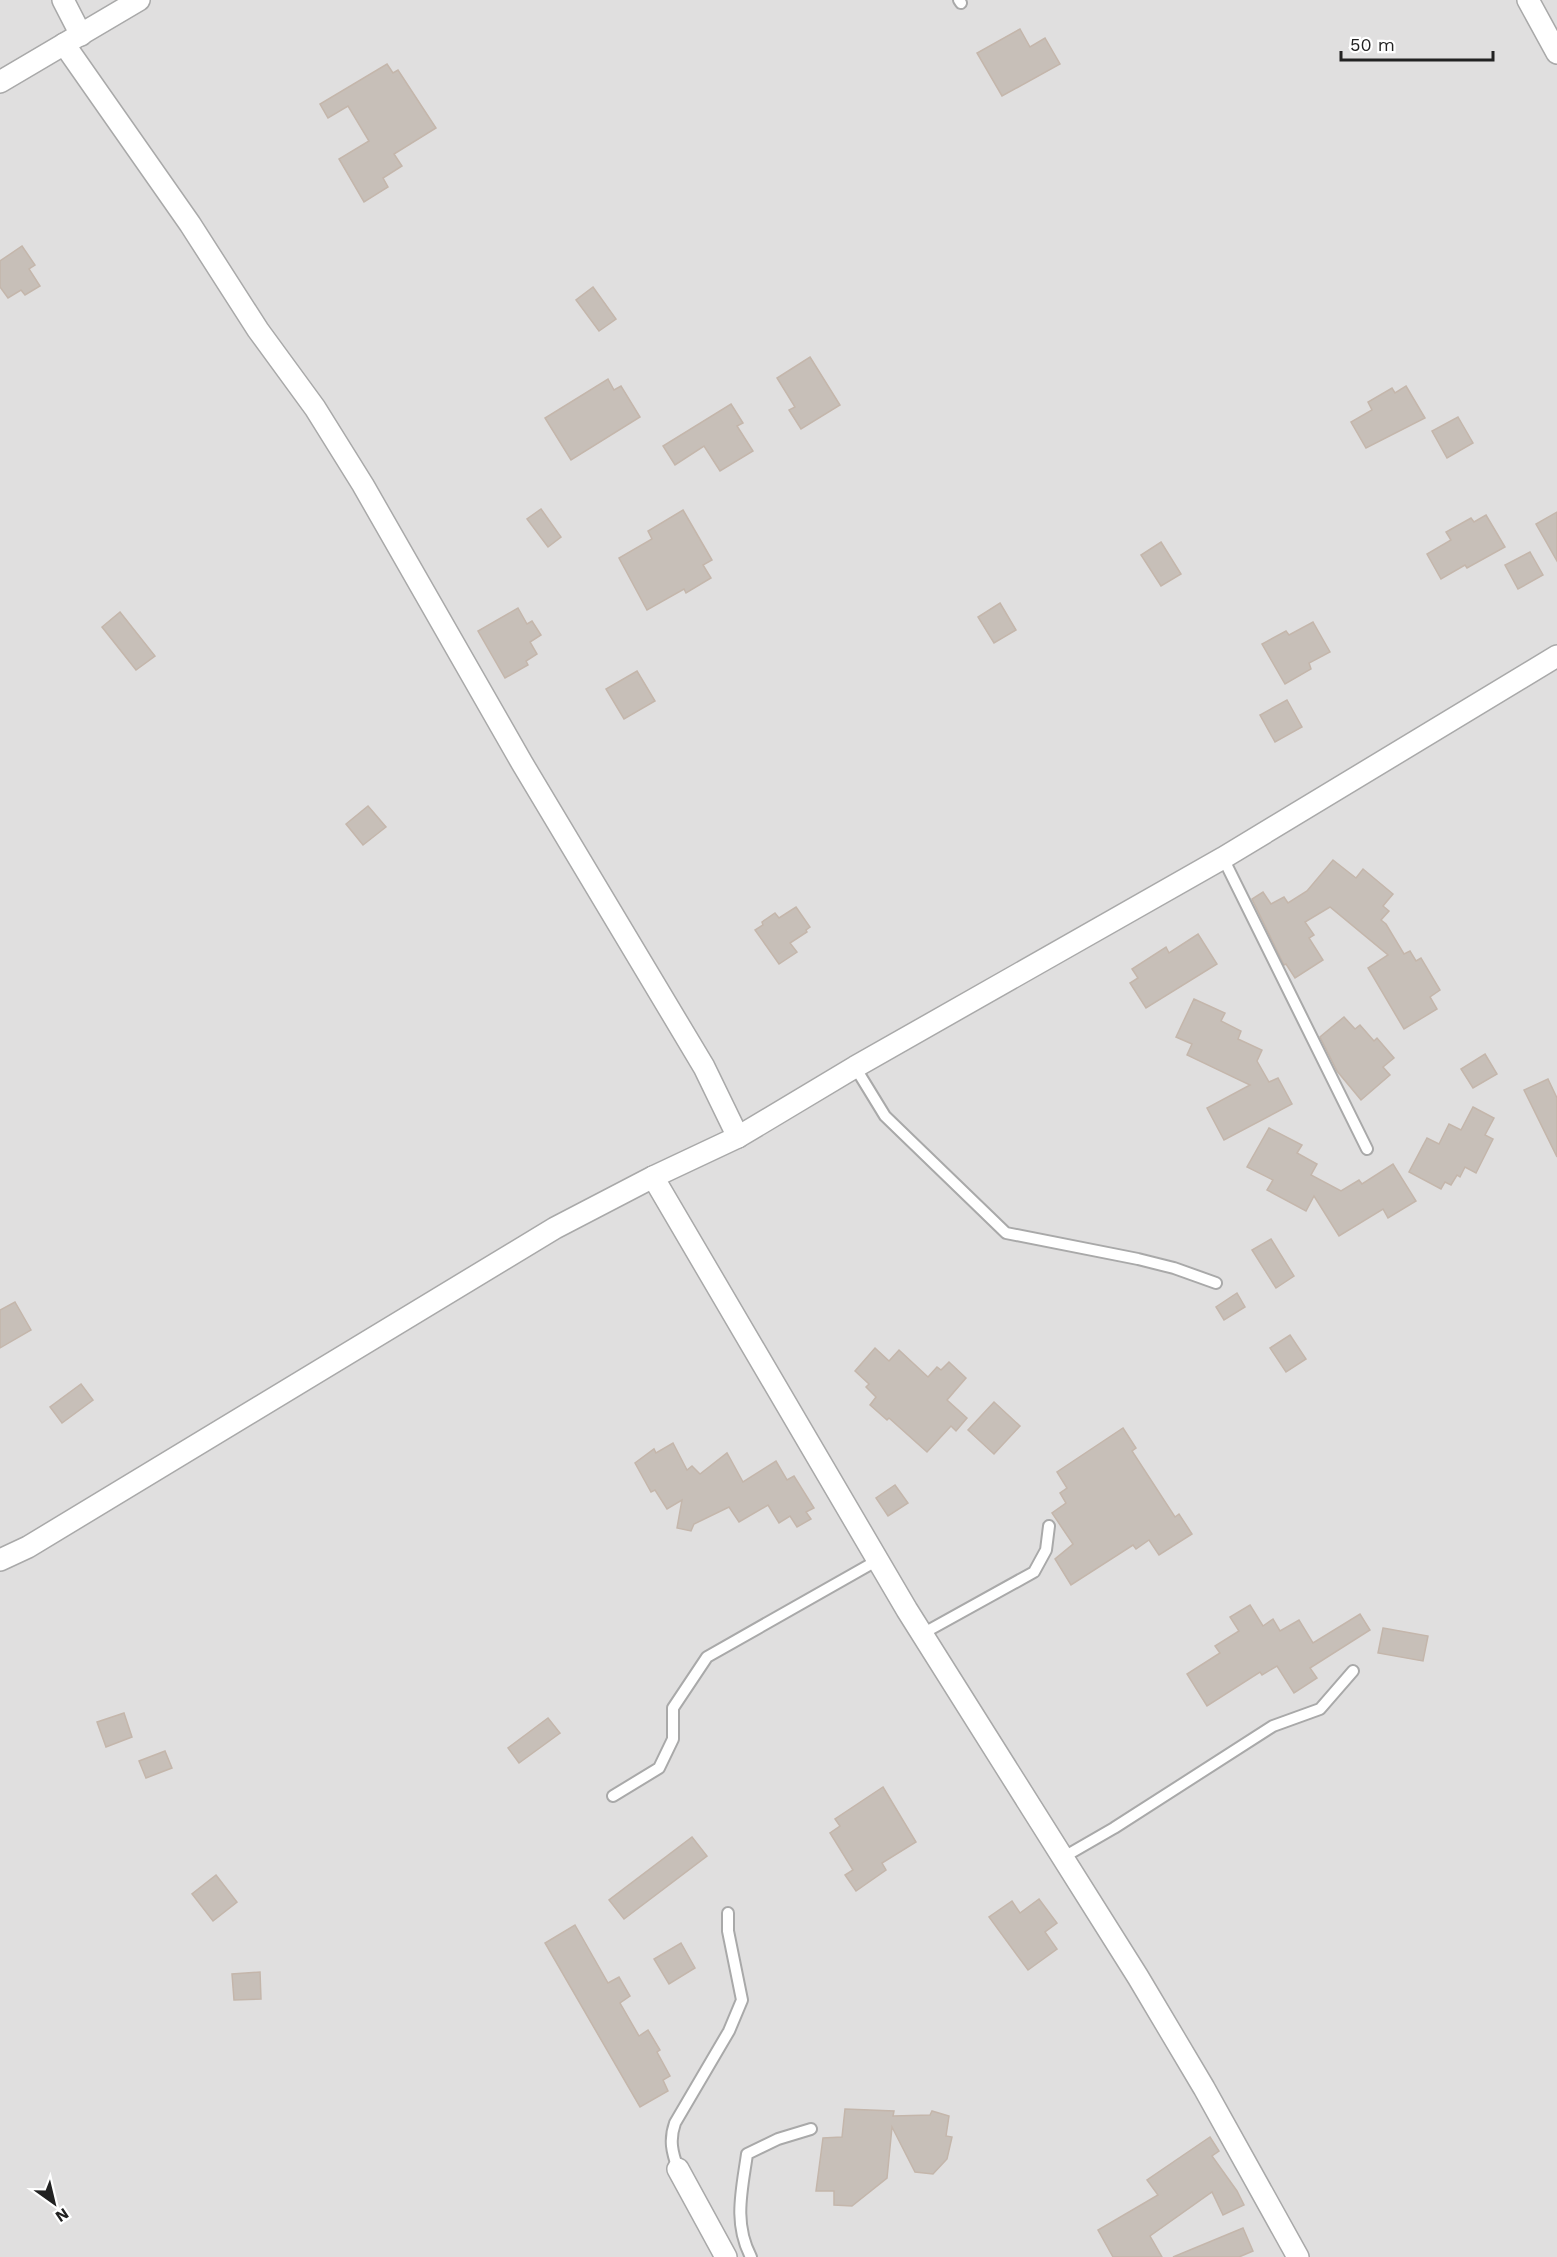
<svg xmlns="http://www.w3.org/2000/svg" width="1557" height="2257" viewBox="0 0 1557 2257" font-family="'Work Sans',sans-serif">
<style>
.residential{fill:#e0dfdf}
.building{fill:#c7bfb8;stroke:#c4b6ab;stroke-width:1.5}
.lines{fill:none;stroke-linecap:round;stroke-linejoin:round}
.service-casing{stroke:#a9a9a9;stroke-width:14}
.minor-casing{stroke:#a9a9a9;stroke-width:24}
.service{stroke:#fff;stroke-width:10}
.minor{stroke:#fff;stroke-width:21}
</style>
<rect width="100%" height="100%" fill="#f2efe9"/>
<!-- residential -->
<rect class="residential" x="0" y="0" width="1557" height="2257"/>
<!-- building -->
<g class="building">
<polygon points="1020,29 1030,47 1045,38 1060,64 1002,96 977,53"/>
<polygon points="387,64 393,73 398,70 436,128 394,154 402,166 383,178 388,187 364,202 339,159 369,141 348,106 328,118 320,104"/>
<polygon points="22,246 35,265 29,269 40,286 25,295 21,290 8,298 0,287 0,261"/>
<polygon points="593,287 616,319 599,331 576,300"/>
<polygon points="810,357 840,405 801,429 789,410 795,407 777,378"/>
<polygon points="608,379 614,390 621,386 640,417 571,460 545,418"/>
<polygon points="1406,386 1425,418 1366,448 1351,422 1372,410 1368,402 1392,388 1395,393"/>
<polygon points="731,404 743,423 737,426 753,451 720,471 704,446 675,465 663,446"/>
<polygon points="1458,417 1473,443 1447,458 1432,431"/>
<polygon points="541,509 561,537 548,547 527,519"/>
<polygon points="683,510 712,560 703,565 711,578 686,593 684,589 647,610 619,558 652,539 648,531"/>
<polygon points="1557,512 1557,561 1536,524"/>
<polygon points="1486,515 1505,547 1467,568 1465,565 1441,579 1427,554 1451,540 1446,532 1471,518 1474,522"/>
<polygon points="1161,542 1181,574 1161,586 1141,555"/>
<polygon points="1530,552 1543,575 1518,589 1505,565"/>
<polygon points="1000,603 1016,630 994,643 978,617"/>
<polygon points="518,608 527,624 532,621 541,635 530,642 537,654 526,661 528,665 505,678 478,631"/>
<polygon points="120,612 155,656 136,670 102,627"/>
<polygon points="1313,622 1330,652 1309,663 1311,669 1285,684 1262,644 1286,631 1289,635"/>
<polygon points="637,671 655,701 624,719 606,689"/>
<polygon points="1287,700 1302,727 1275,742 1260,715"/>
<polygon points="368,806 386,827 363,845 346,824"/>
<polygon points="1333,860 1356,878 1363,869 1393,894 1383,906 1389,911 1381,920 1386,924 1404,954 1410,951 1416,961 1421,958 1440,990 1430,997 1437,1009 1404,1029 1368,968 1388,955 1330,907 1305,922 1314,935 1309,938 1323,960 1295,978 1286,964 1284,965 1252,899 1263,892 1271,904 1284,897 1288,903 1307,891"/>
<polygon points="796,907 810,927 806,930 807,932 790,943 797,952 779,964 755,930 763,925 762,922 775,913 779,918"/>
<polygon points="1198,934 1217,964 1146,1008 1130,983 1138,978 1132,969 1166,947 1169,953"/>
<polygon points="1194,999 1225,1013 1221,1021 1241,1031 1238,1039 1262,1050 1257,1061 1269,1082 1278,1078 1292,1104 1224,1140 1207,1108 1250,1085 1187,1055 1192,1044 1176,1037"/>
<polygon points="1344,1017 1355,1029 1360,1025 1374,1041 1377,1038 1394,1058 1383,1067 1390,1075 1361,1100 1337,1071 1320,1037"/>
<polygon points="1485,1054 1497,1074 1473,1088 1461,1069"/>
<polygon points="1548,1079 1557,1098 1557,1157 1524,1090"/>
<polygon points="1473,1107 1494,1118 1485,1135 1493,1139 1476,1173 1465,1167 1460,1177 1457,1175 1451,1185 1445,1182 1441,1189 1409,1172 1427,1138 1439,1144 1449,1124 1461,1130"/>
<polygon points="1269,1128 1302,1145 1297,1153 1317,1164 1311,1175 1341,1191 1359,1180 1362,1184 1393,1164 1416,1201 1388,1218 1383,1209 1339,1236 1314,1196 1306,1211 1267,1190 1273,1180 1247,1167"/>
<polygon points="1271,1239 1294,1276 1276,1288 1252,1250"/>
<polygon points="1237,1293 1245,1307 1224,1320 1216,1307"/>
<polygon points="15,1302 31,1330 0,1348 0,1310"/>
<polygon points="1290,1335 1306,1359 1286,1372 1270,1348"/>
<polygon points="875,1348 889,1361 899,1350 928,1377 937,1367 941,1370 949,1362 966,1378 947,1400 967,1418 956,1431 951,1426 927,1452 889,1418 887,1420 870,1405 876,1397 866,1387 869,1384 855,1371"/>
<polygon points="81,1384 93,1400 62,1423 50,1407"/>
<polygon points="994,1402 1020,1426 994,1454 968,1430"/>
<polygon points="1123,1428 1136,1448 1132,1451 1175,1517 1179,1514 1192,1534 1159,1555 1149,1540 1136,1549 1133,1545 1071,1585 1055,1559 1073,1544 1052,1513 1066,1503 1060,1493 1067,1488 1057,1472"/>
<polygon points="673,1443 687,1470 692,1466 700,1474 727,1453 743,1482 776,1461 787,1480 794,1476 814,1508 806,1512 811,1519 797,1527 790,1516 779,1523 768,1505 739,1522 729,1507 694,1524 691,1531 677,1528 682,1500 667,1509 655,1490 651,1492 635,1463 654,1449 656,1453"/>
<polygon points="895,1485 908,1503 888,1516 876,1498"/>
<polygon points="1250,1605 1263,1626 1273,1619 1280,1631 1299,1620 1313,1643 1360,1614 1370,1630 1310,1668 1317,1678 1294,1693 1277,1666 1262,1675 1260,1672 1207,1706 1187,1674 1220,1653 1215,1646 1239,1631 1230,1617"/>
<polygon points="1383,1628 1428,1636 1423,1661 1378,1653"/>
<polygon points="124,1713 132,1737 106,1747 97,1722"/>
<polygon points="548,1718 560,1733 519,1763 508,1748"/>
<polygon points="165,1751 172,1768 146,1778 139,1761"/>
<polygon points="883,1787 916,1842 882,1863 886,1870 856,1891 845,1875 853,1870 830,1833 840,1826 835,1819"/>
<polygon points="692,1837 707,1856 624,1919 609,1900"/>
<polygon points="216,1875 237,1902 213,1921 192,1894"/>
<polygon points="1039,1899 1057,1923 1045,1932 1057,1949 1028,1970 989,1917 1012,1901 1020,1913"/>
<polygon points="575,1925 608,1983 619,1977 630,1996 620,2003 639,2036 648,2030 660,2050 657,2052 670,2076 663,2080 668,2091 640,2107 545,1943"/>
<polygon points="681,1943 695,1968 669,1984 654,1959"/>
<polygon points="260,1972 261,1999 234,2000 232,1974"/>
<polygon points="845,2109 894,2111 893,2116 930,2115 932,2111 949,2116 946,2136 952,2137 947,2159 933,2174 915,2172 892,2127 887,2178 852,2206 834,2205 834,2191 816,2191 823,2138 842,2137"/>
<polygon points="1210,2137 1219,2151 1212,2156 1237,2191 1244,2205 1223,2215 1212,2192 1150,2236 1162,2257 1113,2257 1098,2230 1158,2195 1147,2180"/>
<polygon points="1243,2228 1253,2251 1239,2257 1173,2257"/>
</g>
<g class="lines">
<!-- service casing -->
<g class="service-casing">
<g id="service">
<polyline points="959,0 961,3"/>
<polyline points="1223,858 1367,1149"/>
<polyline points="855,1067 885,1116 1006,1233 1138,1259 1174,1268 1216,1283"/>
<polyline points="922,1634 1034,1572 1046,1550 1049,1526"/>
<polyline points="613,1796 659,1768 673,1739 673,1708 707,1657 878,1560"/>
<polyline points="1062,1858 1114,1828 1273,1726 1320,1709 1353,1671"/>
<path d="M678,2169C672,2152 669,2140 675,2123L729,2031L742,2000L728,1931V1913"/>
<path d="M751,2257C733,2223 742,2190 747,2154L778,2139L811,2129"/>
</g>
</g>
<!-- minor casing -->
<g class="minor-casing">
<g id="minor">
<polyline points="63,0 81,35"/>
<polyline points="1528,0 1557,53"/>
<polyline points="64,44 190,224 258,330 315,408 363,485 522,763 704,1067 738,1137"/>
<polyline points="0,82 139,0"/>
<polyline points="653,1177 907,1610 1138,1977 1204,2088 1298,2257"/>
<polyline points="0,1560 28,1547 555,1228 653,1177 738,1137 855,1067 1223,858 1557,656"/>
<polyline points="678,2169 726,2257"/>
</g>
</g>
<!-- service -->
<use href="#service" class="service"/>
<!-- minor -->
<use href="#minor" class="minor"/>
</g>
<!-- north arrow -->
<g transform="translate(54 2203) rotate(146)" stroke="#ffffff" stroke-width="4.5" paint-order="stroke">
<path d="M0-4.5L10 22L0 15L-10 22Z" fill="#222222"/>
<text y="-9" font-size="16" font-weight="bold" text-anchor="middle" fill="#222222">N</text>
</g>
<!-- scale -->
<path d="M1341 51v9h152v-9" fill="none" stroke="#222222" stroke-width="3"/>
<text x="1350" y="51" font-size="18" fill="#222222" stroke="#ffffff" stroke-width="4.5" paint-order="stroke">50 m</text>
</svg>
